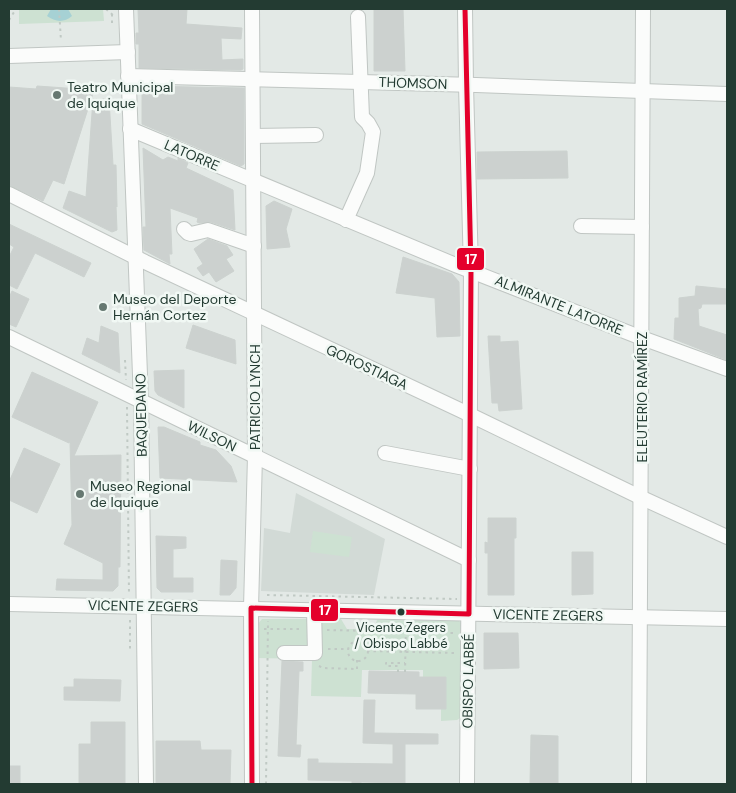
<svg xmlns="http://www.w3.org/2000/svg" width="736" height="793" viewBox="0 0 736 793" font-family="'DM Sans',sans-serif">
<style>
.built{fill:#d2dad6}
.green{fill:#cde1d2}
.water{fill:#a6d1d4}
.building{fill:#ccd1cf;stroke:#ccd2cf}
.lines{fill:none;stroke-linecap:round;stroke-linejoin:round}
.minor-casing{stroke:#c0c6c3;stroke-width:16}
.path{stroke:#c0c9c4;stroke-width:2;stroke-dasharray:2.5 4;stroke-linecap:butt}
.minor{stroke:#fbfcfb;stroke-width:14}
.bus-1-casing{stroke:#f1f8f4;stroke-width:9}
.bus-1{stroke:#e4002b;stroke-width:5}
.poi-dot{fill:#667871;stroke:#f1f8f4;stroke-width:2}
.bus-dot{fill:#233b32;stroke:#f1f8f4;stroke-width:2}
.labels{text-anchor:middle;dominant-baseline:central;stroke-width:5;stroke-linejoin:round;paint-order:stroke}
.bus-label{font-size:13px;fill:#233b32;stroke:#f1f8f4}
.street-label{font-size:14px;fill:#233b32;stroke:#f1f8f4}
.poi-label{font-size:14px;fill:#233b32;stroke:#f1f8f4;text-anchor:start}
.line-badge{stroke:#f1f8f4;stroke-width:2}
.badge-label{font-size:14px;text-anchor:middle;font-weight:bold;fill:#fff}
</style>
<rect width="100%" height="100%" fill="#e3e9e6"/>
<!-- built -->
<polygon class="built" points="296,493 385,539 374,595 261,591 264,528 290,533"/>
<!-- green -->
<g class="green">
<polygon points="19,9 103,9 104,21 19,24"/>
<polygon points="313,531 352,537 349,557 310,552"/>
<polygon points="262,619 341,619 347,629 374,629 377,620 459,621 463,624 465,715 457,720 441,721 441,709 446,709 446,677 423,677 423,670 362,670 361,697 311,696 312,659 256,658 257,625"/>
</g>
<!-- water -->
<path class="water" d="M51,9H68L72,16C64,23 55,22 47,16Z"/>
<!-- building -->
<g class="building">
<polygon points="138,9 187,9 186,24 242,28 241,39 221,38 222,60 243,59 243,69 241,70 139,68 139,44 136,44 136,33 139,33"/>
<polygon points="374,9 403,9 405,71 374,71"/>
<polygon points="37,86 94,90 64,184 53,180 43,201 9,185 9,87 36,89"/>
<polygon points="142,86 244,88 244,164 241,166 142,124"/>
<polygon points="93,99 109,99 113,165 116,165 117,207 116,206 117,230 112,232 63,208 69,191 86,197"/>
<polygon points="143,148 163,160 168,157 178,161 178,158 188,163 186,168 233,190 235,230 211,222 199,223 197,222 198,218 170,208 172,254 169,254 170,264 144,250 143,227 146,227"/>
<polygon points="567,151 568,178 477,179 477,152"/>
<polygon points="274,201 292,209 286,229 290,247 267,249 266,206"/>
<polygon points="9,224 91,263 84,277 35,253 17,289 9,285 9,257 14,247 9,244"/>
<polygon points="208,239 227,246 233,255 226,259 234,271 216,282 209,272 203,276 197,268 203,264 194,249"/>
<polygon points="403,257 452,274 459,282 460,336 437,337 435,298 396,293"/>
<polygon points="696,286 727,289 727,304 702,304 701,308 698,309 699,326 727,335 727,360 674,339 675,318 679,318 679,298 695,296"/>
<polygon points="12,291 29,299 16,327 9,324 9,298"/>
<polygon points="193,325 235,340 236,364 186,348"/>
<polygon points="101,326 118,333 120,373 82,354 87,338 99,343"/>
<polygon points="488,336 500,336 500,342 518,341 522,409 499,411 498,403 492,403"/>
<polygon points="184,370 184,408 158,395 155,391 154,371"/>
<polygon points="32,372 98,402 74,456 121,455 120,567 118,567 118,586 113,591 56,590 57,579 103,580 103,563 64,544 72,525 70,441 69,443 12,417"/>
<polygon points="158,427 164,427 200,442 200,445 216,450 231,466 237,482 160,478"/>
<polygon points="24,448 60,464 37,513 9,500 9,482"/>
<polygon points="488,518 516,518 516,538 514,538 514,595 488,595 488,553 485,553 485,542 488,543"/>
<polygon points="156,536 186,537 186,548 173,549 173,578 193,578 193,592 161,592 157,588"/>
<polygon points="572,552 593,552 593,594 572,595"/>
<polygon points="221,560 237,561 236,588 230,595 220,595"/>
<polygon points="484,633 518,633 519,668 484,669"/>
<polygon points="282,661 303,662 303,671 299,671 296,745 301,745 300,757 278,756"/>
<polygon points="369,671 419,672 419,677 446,677 446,709 416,709 416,694 368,693"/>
<polygon points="74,679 121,680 120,701 64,700 64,687 74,687"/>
<polygon points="364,700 375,700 374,733 438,734 438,744 405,744 405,783 361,782 361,784 352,784 352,781 308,780 308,759 318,759 318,763 393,764 393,744 363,743"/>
<polygon points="91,722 125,722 125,784 79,784 79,744 91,744"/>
<polygon points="531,735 558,736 558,784 530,784"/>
<polygon points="156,741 200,741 201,750 231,750 230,784 156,784"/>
<rect x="9" y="766" width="11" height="18"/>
</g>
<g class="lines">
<!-- minor casing -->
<g class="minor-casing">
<g id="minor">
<polyline points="126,9 141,401 146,784"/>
<polyline points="252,9 255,456 251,608 252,784"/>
<polyline points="465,9 466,85 471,270 467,784"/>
<polyline points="9,56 128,52"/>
<polyline points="128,76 476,85 727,94"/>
<polyline points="130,129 458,266 642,338 727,369"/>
<polyline points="253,136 316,135"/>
<polyline points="9,194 145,262 460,410 642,498 727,537"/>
<polyline points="346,220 367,173 373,132 368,123 362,117 358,17"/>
<polyline points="581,226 642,227"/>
<polyline points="184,229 188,233 191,234 208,230 254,246"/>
<polyline points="9,337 469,560"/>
<polyline points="385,453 470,469"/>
<polyline points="9,604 727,619"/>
<polyline points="284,653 315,653 314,610"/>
<polyline points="639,784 643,9"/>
</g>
</g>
<!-- path -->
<g class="path">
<polyline points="59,9 61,41"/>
<polyline points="106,9 114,16"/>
<polyline points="112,14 112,27"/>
<polyline points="9,20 16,9"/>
<polyline points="125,360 126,380"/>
<polyline points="127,407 129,595"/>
<polyline points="267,595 457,599"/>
<polyline points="130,620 130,650"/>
<polyline points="264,629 302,629"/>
<polyline points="327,630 455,633"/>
<polyline points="358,631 358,641"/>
<circle cx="358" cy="651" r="10"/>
<polyline points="328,649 348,649"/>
<polyline points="367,651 454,653"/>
<polyline points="357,660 357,670"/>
<polyline points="319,666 323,668 357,669"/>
<polyline points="398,672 398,666 386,666 386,663 405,663"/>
<polyline points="405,672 406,625"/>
<polyline points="266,784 268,621"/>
</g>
<!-- minor -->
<use href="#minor" class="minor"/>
<!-- bus-1 casing -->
<g class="bus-1-casing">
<polyline id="bus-1" points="252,784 251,608 469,614 471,270 465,9"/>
</g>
<!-- bus-1 -->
<use href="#bus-1" class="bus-1"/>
</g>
<!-- markers -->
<g class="poi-dot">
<circle cx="57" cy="95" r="5"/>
<circle cx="103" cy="307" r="5"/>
<circle cx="80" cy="494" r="5"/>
</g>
<circle class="bus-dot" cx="401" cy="612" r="4.5"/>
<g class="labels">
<!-- bus labels -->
<g class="bus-label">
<text x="401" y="627">Vicente Zegers<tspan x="401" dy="16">/ Obispo Labbé</tspan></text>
</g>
<!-- street labels -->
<g class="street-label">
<text transform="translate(413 83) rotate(2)">THOMSON</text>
<text transform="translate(192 155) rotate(23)">LATORRE</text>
<text transform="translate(559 305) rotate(22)">ALMIRANTE LATORRE</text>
<text transform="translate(367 367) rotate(25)">GOROSTIAGA</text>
<text transform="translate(255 397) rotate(-90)">PATRICIO LYNCH</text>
<text transform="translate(642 397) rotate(-90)">ELEUTERIO RAMÍREZ</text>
<text transform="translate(141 415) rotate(-91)">BAQUEDANO</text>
<text transform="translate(212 436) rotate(26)">WILSON</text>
<text transform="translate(143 606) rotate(1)">VICENTE ZEGERS</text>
<text transform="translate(548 615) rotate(1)">VICENTE ZEGERS</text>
<text transform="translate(468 681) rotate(-89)">OBISPO LABBÉ</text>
</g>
<!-- poi labels -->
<g class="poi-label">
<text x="67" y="87">Teatro Municipal<tspan x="67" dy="16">de Iquique</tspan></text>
<text x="113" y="299">Museo del Deporte<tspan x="113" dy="16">Hernán Cortez</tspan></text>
<text x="90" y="486">Museo Regional<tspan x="90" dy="16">de Iquique</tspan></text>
</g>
</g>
<g class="line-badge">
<rect x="456" y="247" width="29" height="24" rx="5" fill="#e4002b"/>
<rect x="310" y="598" width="29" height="24" rx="5" fill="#e4002b"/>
</g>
<g class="badge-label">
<text x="471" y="264">17</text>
<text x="325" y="615">17</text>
</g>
<!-- border -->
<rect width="736" height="793" fill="none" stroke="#233b32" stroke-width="20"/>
</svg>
